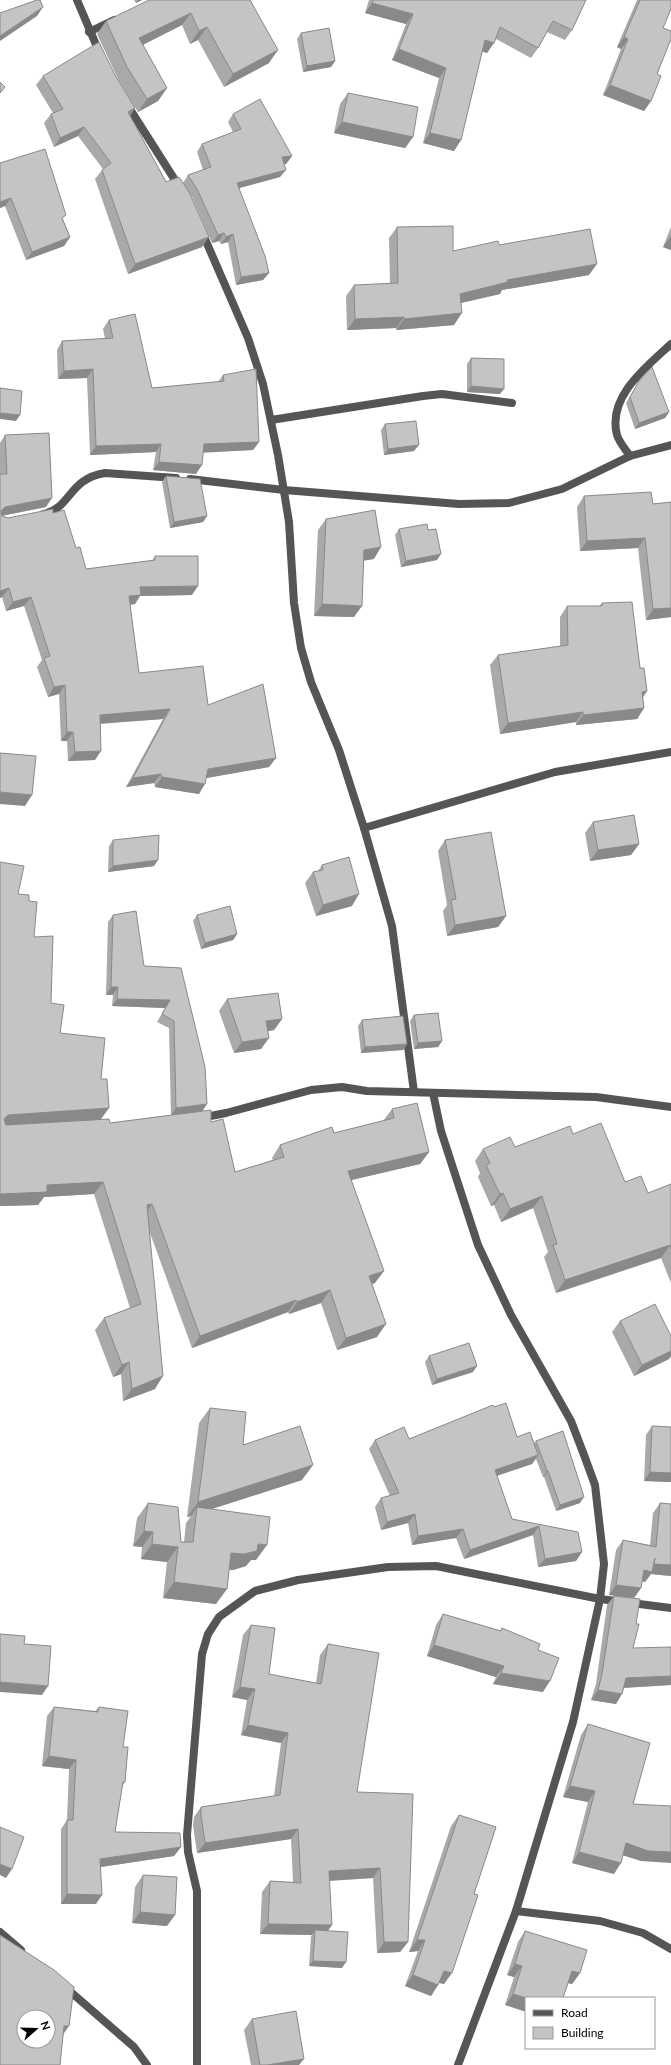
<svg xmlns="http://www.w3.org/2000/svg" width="671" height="2065" viewBox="0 0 671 2065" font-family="Lato,sans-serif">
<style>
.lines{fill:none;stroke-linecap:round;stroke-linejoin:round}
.lane{stroke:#555;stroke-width:8}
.street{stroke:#555;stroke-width:8}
.wall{fill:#a9a9a9}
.shaded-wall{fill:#898989}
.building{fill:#c4c4c4;stroke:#898989;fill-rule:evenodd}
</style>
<rect width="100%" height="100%" fill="#fff"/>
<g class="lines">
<!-- lane -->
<polyline class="lane" points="271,420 423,396 442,394 512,403"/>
<!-- street -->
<g class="street">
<polyline points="77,0 100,54"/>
<polyline points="89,32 114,20"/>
<polyline points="126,103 180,188"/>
<polyline points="202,232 248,338 263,384 278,455 289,522 294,603 301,648 311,682 339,750 364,828 392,926 414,1092"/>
<path d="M630,456C626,450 619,442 617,435C607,397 646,367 671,344"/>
<polyline points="190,479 284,490 459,504 509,503 562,489 630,456 671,445"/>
<path d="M44,514C72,507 68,479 105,473L176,478"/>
<polyline points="364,828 555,772 671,752"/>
<polyline points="433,1093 441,1131 478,1245 511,1315 571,1421 584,1455 595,1485 604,1564 600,1599 573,1722 516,1911 458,2065"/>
<polyline points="200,1118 226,1113 311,1090 342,1087 367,1091 596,1097 671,1107"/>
<polyline points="516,1911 600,1921 643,1933 671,1949"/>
<polyline points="0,1932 21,1950"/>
<polyline points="65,1987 134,2047 147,2065"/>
<polyline points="197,2065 197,1891 188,1852 187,1835 202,1654 208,1634 219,1617 255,1591 298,1580 388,1567 436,1566 600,1599 671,1608"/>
</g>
</g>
<!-- wall -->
<g class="wall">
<polygon points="134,0 142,0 136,3"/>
<polygon points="250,0 269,63 224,87 198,40 190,44 182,25 143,45 167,88 158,101 138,112 118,79 97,34 106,21"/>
<polygon points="369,0 586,0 572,30 565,40 547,32 538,48 531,58 496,39 487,53 482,51 461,140 454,151 423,143 439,78 392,60 406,24 365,13"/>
<polygon points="637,0 671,0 663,28 657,74 651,101 644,111 603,95 621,49 617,47"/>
<polygon points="301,33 335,61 331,67 303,72 297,39"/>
<polygon points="115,75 135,108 130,116 202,247 128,274 95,179 103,169 78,136 54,147 44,123 51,114 53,113 36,85 43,76"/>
<polygon points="348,93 413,137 405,148 334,133 340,104"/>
<polygon points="233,114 292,156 286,164 284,164 280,177 239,188 269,273 263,280 236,285 228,242 221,244 219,241 212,243 192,197 183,183 188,175 203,170 197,152 202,144 233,132 228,122"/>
<polygon points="0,163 63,219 70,237 64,246 26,260 5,206 0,208"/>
<polygon points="397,227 453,251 499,245 589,275 502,290 500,294 461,303 454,325 396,330 396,328 347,330 346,296 354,285 390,284 389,238"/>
<polygon points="671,227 671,250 663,247"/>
<polygon points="109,320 152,388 218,382 223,375 259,442 253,450 203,452 196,474 153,470 156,452 90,455 87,378 58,379 57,350 62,341 105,339 103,329"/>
<polygon points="471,358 500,394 467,392 467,364"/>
<polygon points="639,381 669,412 665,418 635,429 626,403"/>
<polygon points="385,424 414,451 384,455 381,430"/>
<polygon points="5,435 46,507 2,516 8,518 53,513 76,548 86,569 152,561 155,556 192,595 140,596 135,604 130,605 139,673 208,705 276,758 269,767 206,778 199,794 155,787 154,783 126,787 163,719 100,724 95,760 68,761 67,741 61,741 59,694 48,697 37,667 42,660 24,606 6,611 2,597 0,598 0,443"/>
<polygon points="166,476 207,516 203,522 170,528 162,482"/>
<polygon points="584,496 653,504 671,502 671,617 646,620 638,548 580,551 577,507"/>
<polygon points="326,519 374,559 363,560 354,617 314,616 318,530"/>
<polygon points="399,529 428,530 437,560 401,567 395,535"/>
<polygon points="602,603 640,668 647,691 643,697 644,708 637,719 576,725 576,722 500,734 490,665 498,655 560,646 560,617 567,606 599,606"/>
<polygon points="593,822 639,844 631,855 590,861 585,833"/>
<polygon points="113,840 154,866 108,872 109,846"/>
<polygon points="445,840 506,916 498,927 447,936 443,911 447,905 438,851"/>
<polygon points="0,862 18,894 29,901 34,937 51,1003 60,1033 101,1079 109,1108 101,1119 110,1123 171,1115 169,1028 157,1022 165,1008 112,1006 113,995 106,995 108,922 113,915 144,966 181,968 202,1111 211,1122 235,1172 273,1160 272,1158 280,1145 334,1133 383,1121 392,1109 429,1152 420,1164 351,1180 375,1283 372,1284 377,1337 337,1350 321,1303 289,1314 288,1312 192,1348 150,1233 155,1389 123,1401 121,1374 113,1377 95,1330 104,1318 130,1308 94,1194 44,1197 38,1205 0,1206"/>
<polygon points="322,865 352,906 316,916 305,883 313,872 318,871"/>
<polygon points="197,915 237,934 233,940 201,949 193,921"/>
<polygon points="227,999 282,1019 274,1030 268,1031 261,1049 234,1053 219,1011"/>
<polygon points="414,1015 442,1041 438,1047 414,1049 410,1021"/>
<polygon points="362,1020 407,1044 403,1050 361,1053 358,1026"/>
<polygon points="573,1134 625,1182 648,1193 671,1184 671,1283 661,1258 556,1293 544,1257 548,1252 533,1208 501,1222 494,1205 491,1206 478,1177 480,1173 475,1161 483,1149 515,1147"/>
<polygon points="620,1321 671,1336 671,1356 669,1359 634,1376 612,1332"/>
<polygon points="429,1356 473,1372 432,1385 425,1362"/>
<polygon points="494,1407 517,1437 534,1443 536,1441 580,1503 556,1511 544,1477 543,1477 536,1459 532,1464 497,1476 512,1519 578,1532 576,1561 538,1567 533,1535 464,1559 456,1538 412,1545 408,1523 381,1530 375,1507 381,1498 390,1496 369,1449 375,1440 409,1439"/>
<polygon points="210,1408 243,1445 302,1480 212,1509 256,1560 251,1560 246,1566 233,1570 229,1570 216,1604 163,1598 167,1562 141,1559 142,1547 133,1546 137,1518 148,1503 181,1542 184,1542 186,1523 191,1516 187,1517 199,1423"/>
<polygon points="652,1426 671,1427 671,1482 644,1481 646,1435"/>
<polygon points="660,1503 671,1504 671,1576 651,1574 645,1582 642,1581 641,1588 634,1598 609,1595 616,1550 623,1540 650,1545 653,1513"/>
<polygon points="614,1596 633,1648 671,1685 624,1688 616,1704 591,1700 596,1684 607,1605"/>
<polygon points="443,1614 501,1631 502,1628 538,1650 543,1692 493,1684 496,1677 427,1656 436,1625"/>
<polygon points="251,1625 269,1674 316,1683 320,1655 328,1644 357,1792 408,1942 400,1952 377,1953 373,1878 330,1881 328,1931 342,1968 309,1966 311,1936 312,1935 260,1934 262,1892 270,1881 293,1882 291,1839 197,1853 193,1825 194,1817 201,1807 274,1796 281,1743 241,1735 247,1700 232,1697 243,1635"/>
<polygon points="54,1707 95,1711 99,1707 123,1747 125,1782 122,1786 115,1832 181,1847 174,1856 101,1867 96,1904 61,1904 61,1829 67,1820 69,1769 42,1766 47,1716"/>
<polygon points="588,1724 633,1804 641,1861 623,1855 614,1874 572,1863 588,1802 563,1797 581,1735"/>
<polygon points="459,1815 474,1894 444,1984 439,1983 438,1985 431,1996 405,1986 418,1951 409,1952 451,1826"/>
<polygon points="143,1875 167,1926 132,1923 135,1887"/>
<polygon points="525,1931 580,1973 572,1984 568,1983 505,2005 514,1977 507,1975 518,1942"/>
<polygon points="252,2019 299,2065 251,2065 244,2030"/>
</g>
<!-- shaded-wall -->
<g class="shaded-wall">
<polygon points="138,0 142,0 136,3"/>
<polygon points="372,3 413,14 406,24 365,13"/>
<polygon points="43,7 37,16 0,41 0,36"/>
<polygon points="191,13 182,25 130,51 139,38"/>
<polygon points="207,27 198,40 190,44 199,31"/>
<polygon points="624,37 628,39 621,49 617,47"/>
<polygon points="485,40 494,43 487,53 478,50"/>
<polygon points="399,49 446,68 439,78 392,60"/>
<polygon points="278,50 269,63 224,87 233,74"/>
<polygon points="335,61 331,67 303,72 307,66"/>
<polygon points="610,85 651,101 644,111 603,95"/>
<polygon points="167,88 158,101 138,112 147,99"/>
<polygon points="135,108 129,117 128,112"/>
<polygon points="342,122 413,137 405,148 334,133"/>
<polygon points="84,127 78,136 54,147 60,138"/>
<polygon points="430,133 461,140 454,151 423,143"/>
<polygon points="292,156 286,164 277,165 282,157"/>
<polygon points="286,170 280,177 232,190 237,183"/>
<polygon points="11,198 5,206 0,208 0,202"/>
<polygon points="224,233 219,241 212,243 218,235"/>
<polygon points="233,234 228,242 221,244 226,237"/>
<polygon points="671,236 671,250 663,247"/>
<polygon points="70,237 64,246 26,260 32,252"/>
<polygon points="209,237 202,247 128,274 135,264"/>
<polygon points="597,264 589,275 502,290 500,294 452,305 460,294 507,280"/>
<polygon points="269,273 263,280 236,285 241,277"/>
<polygon points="462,313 454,325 396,330 404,319"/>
<polygon points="404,317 396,328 347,330 355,319"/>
<polygon points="93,369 87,378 58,379 64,371"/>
<polygon points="471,386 504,389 500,394 467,392"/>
<polygon points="669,412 665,418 635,429 639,423"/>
<polygon points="0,413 20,415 16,421 0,419"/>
<polygon points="259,442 253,450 198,453 204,444"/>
<polygon points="161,444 156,452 90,455 96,446"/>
<polygon points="419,445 414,451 384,455 388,449"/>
<polygon points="159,462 202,465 196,474 153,470"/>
<polygon points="52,498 46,507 0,516 1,511 5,507"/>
<polygon points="207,516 203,522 170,528 174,522"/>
<polygon points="645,538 638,548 580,551 587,541"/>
<polygon points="381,547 374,559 356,562 364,550"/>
<polygon points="441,554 437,560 401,567 406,561"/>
<polygon points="198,586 192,595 140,596 135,604 122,605 129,596 140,587"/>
<polygon points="9,588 2,597 0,598 0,591"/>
<polygon points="31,597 24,606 6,611 13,602"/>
<polygon points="322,604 362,606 354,617 314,616"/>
<polygon points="671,608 671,617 646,620 653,609"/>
<polygon points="65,685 59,694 48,697 54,687"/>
<polygon points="647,691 640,702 642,692"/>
<polygon points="644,708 637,719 576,725 583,715"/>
<polygon points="170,709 163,719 93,724 100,715"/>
<polygon points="583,712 576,722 500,734 508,723"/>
<polygon points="67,732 73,732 67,741 61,741"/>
<polygon points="101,751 95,760 68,761 75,752"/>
<polygon points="276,758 269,767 201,779 208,769"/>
<polygon points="161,774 154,783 126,787 133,778"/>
<polygon points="162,777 205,784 199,794 155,787"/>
<polygon points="0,792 32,795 25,806 0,804"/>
<polygon points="639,844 631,855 590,861 598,850"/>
<polygon points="158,860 154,866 108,872 113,866"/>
<polygon points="359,894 352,906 316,916 323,905"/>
<polygon points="506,916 498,927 447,936 455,925"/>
<polygon points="237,934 233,940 201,949 205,943"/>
<polygon points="111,987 118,987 113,995 106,995"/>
<polygon points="117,999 170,1000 165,1008 112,1006"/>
<polygon points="282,1019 274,1030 259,1033 266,1021"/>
<polygon points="269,1038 261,1049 234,1053 242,1042"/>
<polygon points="442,1041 438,1047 414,1049 418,1043"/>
<polygon points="407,1044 403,1050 361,1053 365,1047"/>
<polygon points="207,1104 202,1112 171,1115 176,1108"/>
<polygon points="109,1108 100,1120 0,1127 4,1119 8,1115"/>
<polygon points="429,1152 420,1164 339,1183 348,1171"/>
<polygon points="103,1182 94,1194 44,1197 38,1205 0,1206 0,1194 47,1185"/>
<polygon points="503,1193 494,1205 491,1206 500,1194"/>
<polygon points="542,1196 533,1208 501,1222 510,1209"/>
<polygon points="152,1204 144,1216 147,1205"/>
<polygon points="670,1245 661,1258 556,1293 565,1280"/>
<polygon points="384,1271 375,1283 361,1288 369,1276"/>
<polygon points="330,1290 321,1303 289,1314 297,1302"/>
<polygon points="296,1300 288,1312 192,1348 200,1336"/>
<polygon points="386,1324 377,1337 337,1350 346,1338"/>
<polygon points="671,1351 671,1356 669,1359 634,1376 642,1365"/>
<polygon points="129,1362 121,1374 113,1377 122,1365"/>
<polygon points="477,1366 473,1372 432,1385 437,1379"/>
<polygon points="163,1376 155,1389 123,1401 132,1389"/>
<polygon points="538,1455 532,1464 489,1478 495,1470"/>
<polygon points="313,1465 302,1480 196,1514 197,1507 191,1516 187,1517 198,1502"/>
<polygon points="547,1471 548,1471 544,1477 543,1477"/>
<polygon points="650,1472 671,1473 671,1482 644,1481"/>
<polygon points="584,1497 580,1503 556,1511 560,1505"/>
<polygon points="415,1514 408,1523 381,1530 387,1522"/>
<polygon points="539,1526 533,1535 464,1559 470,1550"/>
<polygon points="463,1529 456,1538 412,1545 418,1536"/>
<polygon points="144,1531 153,1532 142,1547 133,1546"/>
<polygon points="152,1544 178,1547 167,1562 141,1559"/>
<polygon points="258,1544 267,1545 256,1560 251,1560 246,1566 233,1570 220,1569 231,1553"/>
<polygon points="582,1552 576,1561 538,1567 545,1559"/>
<polygon points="654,1564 671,1565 671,1576 651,1574 645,1582 637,1580 644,1570 649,1571"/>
<polygon points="174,1582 227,1589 216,1604 163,1598"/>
<polygon points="616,1585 641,1588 634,1598 609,1595"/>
<polygon points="434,1645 504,1666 496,1677 427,1656"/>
<polygon points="501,1673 550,1681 543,1692 493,1684"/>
<polygon points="671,1676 671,1685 619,1688 626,1678"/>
<polygon points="0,1682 48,1686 42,1695 0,1692"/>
<polygon points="240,1687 255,1689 247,1700 232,1697"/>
<polygon points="598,1690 622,1694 616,1704 591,1700"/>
<polygon points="248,1725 288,1733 281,1743 241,1735"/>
<polygon points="49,1756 76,1760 69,1769 42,1766"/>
<polygon points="570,1786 595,1791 588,1802 563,1797"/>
<polygon points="298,1829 291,1839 197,1853 205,1843"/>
<polygon points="626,1843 671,1852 671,1863 641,1861 619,1854"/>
<polygon points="181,1847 174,1856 94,1868 100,1859"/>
<polygon points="579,1852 621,1863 614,1874 572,1863"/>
<polygon points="0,1864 12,1869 6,1878 0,1875"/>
<polygon points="380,1868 373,1878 322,1881 329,1871"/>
<polygon points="67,1894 102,1895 96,1904 61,1904"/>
<polygon points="140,1912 175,1915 167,1926 132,1923"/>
<polygon points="268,1924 332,1925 325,1935 315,1930 312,1935 260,1934"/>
<polygon points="417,1940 425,1940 418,1951 409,1952"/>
<polygon points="384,1942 408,1942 400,1952 377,1953"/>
<polygon points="313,1961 346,1962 342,1968 309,1966"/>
<polygon points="515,1964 522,1966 514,1977 507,1975"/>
<polygon points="444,1971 452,1973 444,1984 436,1982"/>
<polygon points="572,1971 580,1973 572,1984 564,1982"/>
<polygon points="413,1975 438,1985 431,1996 405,1986"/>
<polygon points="513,1994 526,1998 526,2012 505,2005"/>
<polygon points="64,2026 69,2026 62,2036"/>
<polygon points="304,2059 299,2065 267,2065"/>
</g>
<!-- building -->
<g class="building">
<polygon points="37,0 40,0 43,7 0,36 0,13"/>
<polygon points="149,0 250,0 278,50 233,74 207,27 199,31 191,13 139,38 167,88 147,99 127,67 106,21"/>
<polygon points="373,0 586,0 572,30 553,21 538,48 500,27 494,43 485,40 461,140 430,133 446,68 399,49 413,14 372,3"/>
<polygon points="640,0 671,0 671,9 663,28 671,31 671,39 657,74 661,76 651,101 610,85 628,39 624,37"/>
<polygon points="329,28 335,61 307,66 301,33"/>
<polygon points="99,42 115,75 135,108 128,112 166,182 179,177 189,192 209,237 135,264 102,170 111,163 84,127 60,138 51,114 63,109 43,76"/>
<polygon points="0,82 5,87 0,93"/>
<polygon points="348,93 418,107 413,137 342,122"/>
<polygon points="260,99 292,156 282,157 286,170 237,183 265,256 269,273 241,277 233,234 226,237 224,233 218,235 197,189 188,175 211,167 202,144 241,129 233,114"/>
<polygon points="45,149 66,215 62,218 70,237 32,252 11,198 0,202 0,163"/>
<polygon points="453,226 453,251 498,241 499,245 590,229 597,264 507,280 508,282 460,294 462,313 404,319 404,317 355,319 354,285 398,283 397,227"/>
<polygon points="135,314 152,388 224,381 223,375 256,369 259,442 204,444 202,465 159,462 161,444 96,446 93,369 64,371 62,341 113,338 109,320"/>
<polygon points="471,358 504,359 504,389 471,386"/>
<polygon points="652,367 669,412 639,423 630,397 639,381"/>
<polygon points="0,388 22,391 20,415 0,413"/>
<polygon points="416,421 419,445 388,449 385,424"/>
<polygon points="49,433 52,498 5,507 1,511 2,516 8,518 53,509 53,513 64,510 76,548 80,547 86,569 155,560 155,556 198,556 198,586 140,587 141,595 129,596 139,673 203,666 208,705 263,684 276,758 208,769 205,784 162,777 161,774 133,778 170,709 100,715 101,751 75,752 73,732 67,732 65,685 54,687 44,658 50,656 31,597 13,602 9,588 0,591 0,474 7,474 5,435"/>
<polygon points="166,476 200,479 207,516 174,522"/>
<polygon points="651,492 653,504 671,502 671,608 653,609 645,538 587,541 584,496"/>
<polygon points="375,510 381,547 364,550 362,606 322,604 326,519"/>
<polygon points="427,524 428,530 436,529 441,554 406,561 399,529"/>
<polygon points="632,602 640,668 644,668 647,691 642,692 644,708 583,715 583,712 508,723 498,655 568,645 567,606 602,606 602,603"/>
<polygon points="0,753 36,756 32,795 0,792"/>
<polygon points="634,815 639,844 598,850 593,822"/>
<polygon points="491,832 506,916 455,925 451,900 456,899 445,840"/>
<polygon points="159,835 158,860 113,866 113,840"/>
<polygon points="349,857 359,894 323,905 313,872 323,870 322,865"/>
<polygon points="0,862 24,866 18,894 29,895 29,901 37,902 34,937 53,936 51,1003 64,1005 60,1033 105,1038 101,1079 107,1079 109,1108 8,1115 4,1119 6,1125 109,1119 110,1123 211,1110 211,1122 223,1119 235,1172 284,1157 280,1145 332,1127 334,1133 394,1118 392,1109 417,1103 429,1152 348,1171 384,1271 369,1276 386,1324 346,1338 330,1290 297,1302 296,1300 200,1336 152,1204 147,1205 163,1376 132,1389 129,1362 122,1365 104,1318 141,1304 103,1182 47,1185 47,1192 0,1194"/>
<polygon points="230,906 237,934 205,943 197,915"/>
<polygon points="136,911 144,966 181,968 205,1067 207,1104 176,1108 174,1021 162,1014 170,1000 117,999 118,987 111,987 113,915"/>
<polygon points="278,993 282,1019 266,1021 269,1038 242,1042 227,999"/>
<polygon points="438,1013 442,1041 418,1043 414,1015"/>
<polygon points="403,1016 407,1044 365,1047 362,1020"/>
<polygon points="601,1123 625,1182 641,1176 648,1193 671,1184 671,1249 670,1245 565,1280 553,1245 557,1244 542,1196 510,1209 503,1193 500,1194 486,1165 490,1163 483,1149 510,1137 515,1147 570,1126 573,1134"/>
<polygon points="655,1304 671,1336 671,1351 642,1365 620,1321"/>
<polygon points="469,1343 477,1366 437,1379 429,1356"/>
<polygon points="506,1403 517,1437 530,1432 538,1455 495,1470 512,1519 578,1532 582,1552 545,1559 539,1526 470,1550 463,1529 418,1536 415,1514 387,1522 381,1498 399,1493 375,1440 404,1427 409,1439 493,1405 494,1407"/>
<polygon points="210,1408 246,1412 243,1445 300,1426 313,1465 198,1502"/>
<polygon points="652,1426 671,1427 671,1473 650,1472"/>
<polygon points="563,1431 584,1497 560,1505 548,1471 547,1471 536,1441"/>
<polygon points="148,1503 178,1507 181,1542 193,1542 197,1507 270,1517 267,1545 258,1544 257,1551 244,1554 231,1553 227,1589 174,1582 178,1547 152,1544 153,1532 144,1531"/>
<polygon points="660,1503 671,1504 671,1565 654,1564 655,1558 652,1572 644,1570 641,1588 616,1585 623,1540 656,1547"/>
<polygon points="614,1596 640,1599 636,1624 639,1624 633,1648 671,1647 671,1676 626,1678 622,1694 598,1690 602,1674"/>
<polygon points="443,1614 501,1631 502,1628 540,1644 538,1650 559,1658 550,1681 501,1673 504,1666 434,1645"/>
<polygon points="251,1625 275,1628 269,1674 321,1684 328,1644 379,1653 357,1792 413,1794 408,1942 384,1942 380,1868 329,1871 332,1925 268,1924 270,1881 301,1883 298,1829 205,1843 201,1815 201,1807 280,1795 288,1733 248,1725 255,1689 240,1687"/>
<polygon points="0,1634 25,1636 24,1644 51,1646 48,1686 0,1682"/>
<polygon points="54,1707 98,1712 99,1707 128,1711 123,1747 128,1747 125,1782 123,1782 115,1832 180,1833 181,1847 100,1859 102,1895 67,1894 67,1820 73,1820 76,1760 49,1756"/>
<polygon points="588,1724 650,1743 633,1804 671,1806 671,1852 648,1851 626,1843 621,1863 579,1852 595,1791 570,1786"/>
<polygon points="459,1815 496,1827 474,1894 478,1895 452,1973 444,1971 438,1985 413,1975 425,1940 417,1940"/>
<polygon points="0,1827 24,1837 12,1869 0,1864"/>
<polygon points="143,1875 177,1877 175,1915 140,1912"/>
<polygon points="315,1930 348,1932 346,1962 313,1961"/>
<polygon points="525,1931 587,1950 580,1973 572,1971 563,1998 526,1998 513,1994 522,1966 515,1964"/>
<path d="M0,1935L54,1970L74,1987L69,2026H64L60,2065H0ZM24,2017H48V2041H24Z"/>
<polygon points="296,2011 304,2059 267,2065 260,2065 252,2019"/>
</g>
<!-- legend -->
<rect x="525" y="1997" width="130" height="52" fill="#ffffff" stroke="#999999"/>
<rect x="533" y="2010" width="20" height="6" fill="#555555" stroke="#999999"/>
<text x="561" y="2017" font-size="12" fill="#000000">Road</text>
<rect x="533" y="2027" width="20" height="12" fill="#c4c4c4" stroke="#999999"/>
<text x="561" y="2037" font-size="12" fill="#000000">Building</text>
<!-- north arrow -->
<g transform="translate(36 2029) rotate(70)"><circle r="19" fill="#ffffff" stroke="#999999"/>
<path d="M0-3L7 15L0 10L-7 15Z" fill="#000000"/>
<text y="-6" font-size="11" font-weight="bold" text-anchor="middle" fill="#000000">N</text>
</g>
</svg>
